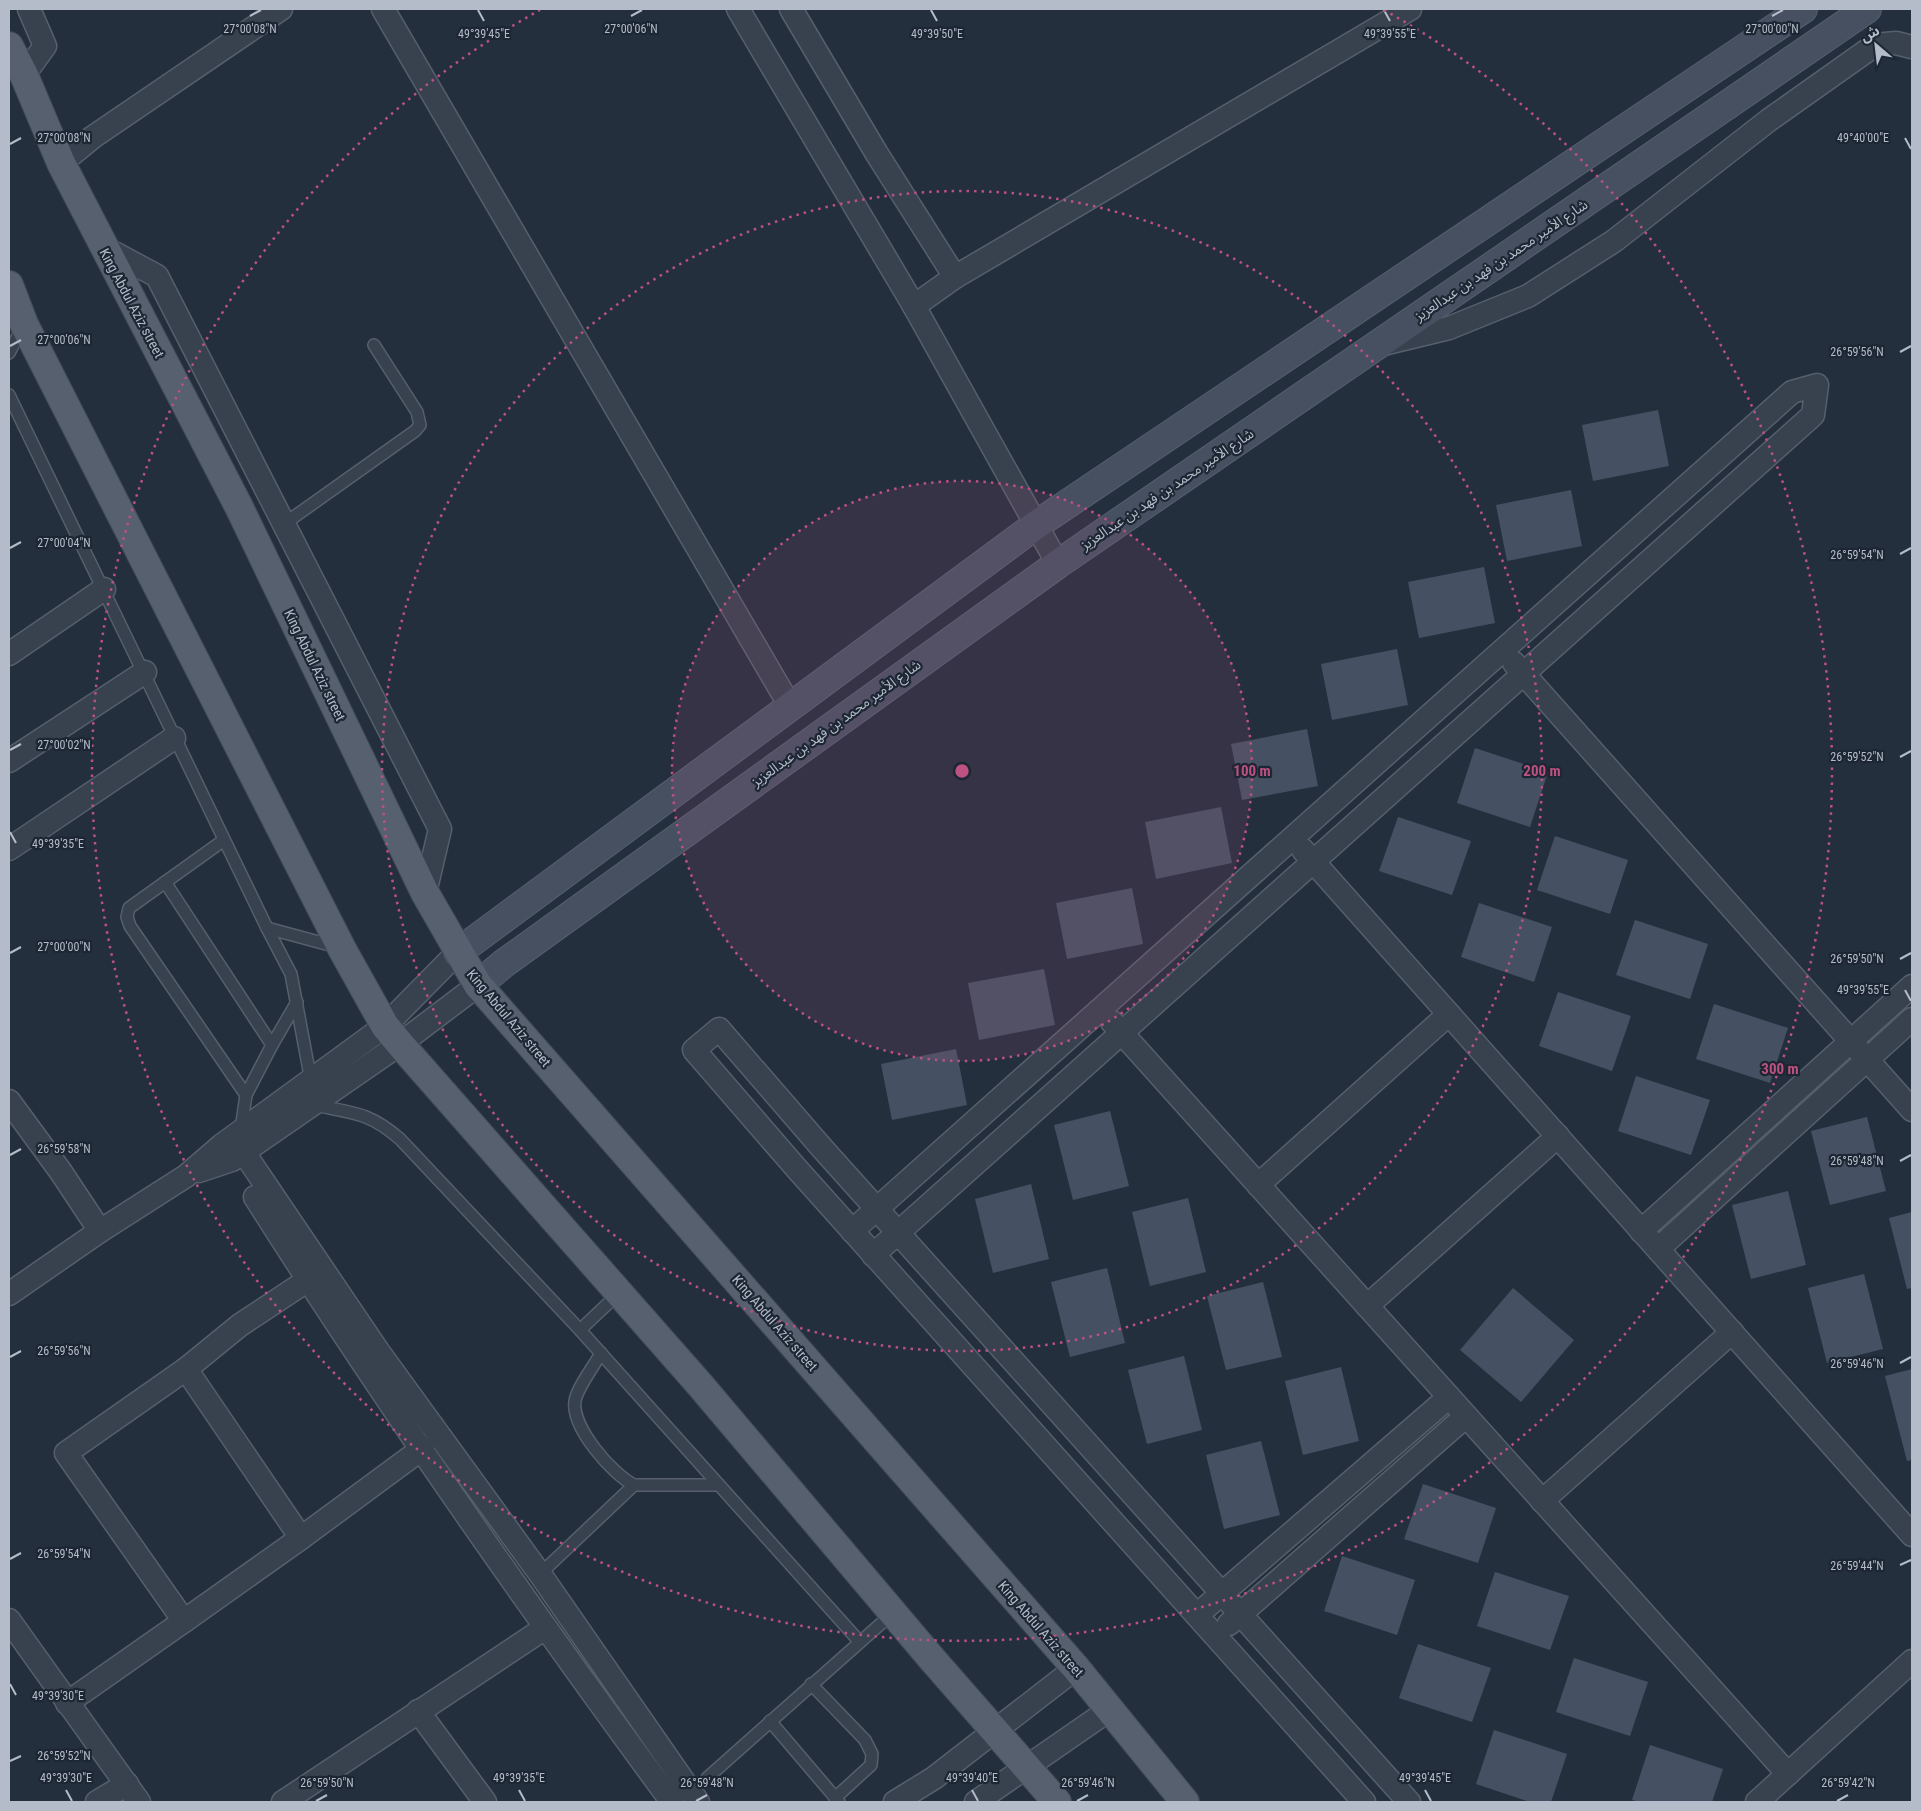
<svg xmlns="http://www.w3.org/2000/svg" width="1921" height="1811" viewBox="0 0 1921 1811" font-family="'Roboto Condensed','Noto Sans Arabic',sans-serif">
<style>
.building{fill:#455162}
.lines{fill:none;stroke-linecap:round;stroke-linejoin:round}
.lane-casing{stroke:#565f6c;stroke-width:14}
.street-casing{stroke:#565f6c;stroke-width:25}
.secondary-casing{stroke:#565f6c;stroke-width:30}
.primary-casing{stroke:#414a57;stroke-width:30}
.lane{stroke:#38414e;stroke-width:11}
.street{stroke:#38414e;stroke-width:22}
.secondary{stroke:#465061;stroke-width:28}
.primary{stroke:#56606e;stroke-width:28}
.ticks{fill:none;stroke:#b4bcc9;stroke-width:2}
.ring{fill:none;stroke:#bd5182;stroke-width:2.5;stroke-dasharray:2.5 5}
.labels{text-anchor:middle;dominant-baseline:central;stroke-width:4.5;stroke-linejoin:round;paint-order:stroke}
.street-label{font-size:14px;fill:#b4bcc9;stroke:#1d2633}
.ticks-label{font-size:12px;text-anchor:middle;fill:#b4bcc9;stroke:#1d2633;stroke-width:4.5;stroke-linejoin:round;paint-order:stroke}
.centre{fill:#bd5182;stroke:#1d2633;stroke-width:2.5}
.ring-label{font-size:15px;text-anchor:middle;font-weight:bold;fill:#bd5182;stroke:#1d2633;stroke-width:4.5;stroke-linejoin:round;paint-order:stroke}
</style>
<rect width="100%" height="100%" fill="#242f3e"/>
<!-- building -->
<g class="building">
<polygon points="1658,410 1669,466 1593,481 1582,425"/>
<polygon points="1571,490 1582,546 1507,561 1496,505"/>
<polygon points="1484,567 1495,623 1419,638 1408,582"/>
<polygon points="1397,649 1408,705 1332,720 1321,664"/>
<polygon points="1307,729 1318,786 1242,800 1231,744"/>
<polygon points="1475,748 1548,772 1530,827 1457,803"/>
<polygon points="1221,807 1232,863 1156,879 1145,822"/>
<polygon points="1398,817 1471,841 1452,895 1379,871"/>
<polygon points="1555,836 1628,860 1610,914 1537,890"/>
<polygon points="1132,888 1143,944 1067,959 1056,903"/>
<polygon points="1479,903 1552,927 1534,982 1461,957"/>
<polygon points="1635,920 1708,944 1690,999 1616,975"/>
<polygon points="1044,969 1055,1025 979,1040 968,983"/>
<polygon points="1558,992 1631,1016 1612,1071 1539,1046"/>
<polygon points="1714,1004 1788,1028 1770,1083 1696,1059"/>
<polygon points="956,1049 967,1105 892,1120 881,1064"/>
<polygon points="1636,1076 1710,1100 1691,1155 1618,1131"/>
<polygon points="1110,1111 1129,1186 1073,1200 1054,1125"/>
<polygon points="1867,1117 1886,1191 1830,1205 1811,1131"/>
<polygon points="1031,1184 1049,1259 993,1273 975,1199"/>
<polygon points="1788,1191 1806,1265 1751,1279 1732,1205"/>
<polygon points="1188,1198 1206,1272 1150,1286 1132,1212"/>
<polygon points="1912,1212 1912,1288 1907,1289 1889,1218"/>
<polygon points="1107,1268 1125,1343 1070,1357 1051,1282"/>
<polygon points="1864,1274 1883,1349 1827,1363 1808,1288"/>
<polygon points="1263,1282 1282,1357 1226,1370 1207,1296"/>
<polygon points="1513,1288 1574,1340 1521,1402 1460,1350"/>
<polygon points="1184,1356 1202,1430 1147,1444 1128,1370"/>
<polygon points="1341,1367 1359,1441 1303,1455 1285,1381"/>
<polygon points="1912,1369 1912,1460 1907,1461 1885,1376"/>
<polygon points="1261,1441 1280,1515 1224,1529 1206,1455"/>
<polygon points="1423,1484 1496,1508 1478,1563 1404,1539"/>
<polygon points="1342,1556 1415,1580 1397,1635 1324,1611"/>
<polygon points="1495,1572 1569,1596 1550,1650 1477,1626"/>
<polygon points="1418,1644 1491,1668 1472,1722 1399,1698"/>
<polygon points="1574,1658 1648,1682 1630,1736 1556,1712"/>
<polygon points="1494,1730 1567,1754 1551,1802 1530,1802 1476,1784"/>
<polygon points="1650,1745 1723,1769 1712,1802 1640,1802 1632,1800"/>
</g>
<g class="lines">
<!-- lane casing -->
<g class="lane-casing">
<g id="lane">
<polyline points="9,353 23,326"/>
<path d="M9,395C96,572 180,751 267,928L337,947"/>
<polyline points="284,524 415,431 420,425 417,412 374,345"/>
<polyline points="224,840 129,908 127,917 130,926 246,1095"/>
<polyline points="165,882 272,1045"/>
<polyline points="267,928 291,974 311,1081"/>
<path d="M314,1105C353,1113 369,1112 400,1139L580,1330L859,1641"/>
<polyline points="241,1129 246,1095 272,1045 297,1002"/>
<polyline points="580,1330 619,1293"/>
<path d="M601,1353C594,1366 577,1388 575,1401C571,1427 612,1474 634,1485H719"/>
<polyline points="540,1574 634,1485"/>
<polyline points="811,1684 865,1740 872,1754 871,1765 835,1798"/>
<polyline points="770,1721 839,1802"/>
<polyline points="707,1778 894,1612"/>
</g>
</g>
<!-- street casing -->
<g class="street-casing">
<g id="street">
<polyline points="383,9 790,706"/>
<polyline points="738,9 914,306 1058,564"/>
<polyline points="791,9 877,154 955,277"/>
<polyline points="24,75 45,46 29,9"/>
<polyline points="61,163 93,137 281,9"/>
<polyline points="103,247 157,276 440,829 425,893"/>
<polyline points="914,306 955,277 1410,9"/>
<polyline points="1383,344 1449,328 1528,296 1614,241 1769,120 1875,45 1896,43 1912,47"/>
<polyline points="9,654 104,589"/>
<polyline points="1514,663 1912,1110"/>
<polyline points="9,761 145,672"/>
<polyline points="9,849 174,738"/>
<polyline points="1303,850 1912,1535"/>
<polyline points="1112,1022 1788,1774"/>
<polyline points="9,1101 61,1172 100,1231"/>
<polyline points="234,1138 378,1351 540,1574 698,1802"/>
<polyline points="199,1171 232,1160 400,1044 478,985"/>
<polyline points="1258,1185 1449,1014"/>
<path d="M255,1197C386,1404 527,1605 672,1802"/>
<polyline points="852,1231 1792,392 1817,385 1813,415 873,1255"/>
<polyline points="1641,1231 1912,986"/>
<polyline points="1658,1249 1912,1019"/>
<polyline points="9,1294 100,1231 186,1176 222,1145 385,1026 457,953"/>
<polyline points="1367,1306 1558,1136"/>
<polyline points="186,1369 240,1325 308,1280"/>
<polyline points="1542,1501 1732,1332"/>
<polyline points="1197,1615 1449,1397"/>
<polyline points="9,1620 139,1802"/>
<polyline points="184,1621 301,1538"/>
<polyline points="1229,1624 1466,1416"/>
<polyline points="67,1703 184,1621 66,1453 186,1369 301,1538 423,1448"/>
<polyline points="418,1711 485,1802"/>
<polyline points="97,1802 127,1784"/>
<polyline points="283,1802 545,1628"/>
<polyline points="895,1802 934,1778 1076,1668"/>
<polyline points="976,1802 1109,1710"/>
<polyline points="1364,1802 797,1169 694,1050 719,1029 822,1148 1409,1802"/>
<polyline points="1757,1802 1912,1661"/>
</g>
</g>
<!-- secondary casing -->
<g class="secondary-casing">
<g id="secondary">
<polyline points="457,953 1036,525 1803,9"/>
<polyline points="478,985 503,964 1058,564 1867,9"/>
</g>
</g>
<!-- primary casing -->
<g class="primary-casing">
<g id="primary">
<polyline points="9,46 24,75 61,163 239,507 425,893 478,985 1076,1668 1185,1802"/>
<polyline points="9,285 24,324 342,949 385,1026 400,1044 701,1386 932,1659 1057,1802"/>
</g>
</g>
<!-- lane -->
<use href="#lane" class="lane"/>
<!-- street -->
<use href="#street" class="street"/>
<!-- secondary -->
<use href="#secondary" class="secondary"/>
<!-- primary -->
<use href="#primary" class="primary"/>
</g>
<!-- ticks -->
<path class="ticks" d="M478,10L484,21M931,10L937,21M1384,10L1390,21M250,16L261,10M631,16L642,10M1772,16L1783,10M1905,138L1911,149M10,144L21,138M10,346L21,340M1900,352L1911,346M10,548L21,542M1900,554L1911,548M10,750L21,744M1900,757L1911,751M10,832L16,843M10,953L21,947M1900,959L1911,953M1905,990L1911,1001M10,1155L21,1149M1900,1161L1911,1155M10,1357L21,1351M1900,1363L1911,1357M10,1559L21,1553M1900,1565L1911,1560M10,1684L16,1695M10,1761L21,1756M66,1790L72,1801M519,1790L525,1801M972,1790L978,1801M1425,1790L1431,1801M316,1801L327,1795M696,1801L707,1795M1077,1801L1088,1795M1837,1801L1848,1795"/>
<!-- distance rings -->
<circle cx="962" cy="771" r="290" fill="#bd5182" fill-opacity=".12"/>
<g class="ring">
<circle cx="962" cy="771" r="290"/>
<circle cx="962" cy="771" r="580"/>
<path d="M1384 10A870 870 0 1 1 540 10"/>
</g>
<g class="labels">
<!-- street labels -->
<g class="street-label">
<text transform="translate(1501 260) rotate(-34)">شارع الأمير محمد بن فهد بن عبدالعزيز</text>
<text transform="translate(132 303) rotate(62)">King Abdul Aziz street</text>
<text transform="translate(1167 489) rotate(-34)">شارع الأمير محمد بن فهد بن عبدالعزيز</text>
<text transform="translate(315 665) rotate(64)">King Abdul Aziz street</text>
<text transform="translate(836 723) rotate(-36)">شارع الأمير محمد بن فهد بن عبدالعزيز</text>
<text transform="translate(509 1018) rotate(50)">King Abdul Aziz street</text>
<text transform="translate(775 1323) rotate(49)">King Abdul Aziz street</text>
<text transform="translate(1041 1629) rotate(49)">King Abdul Aziz street</text>
</g>
</g>
<g class="ticks-label">
<text x="250" y="33">27°00'08"N</text>
<text x="631" y="33">27°00'06"N</text>
<text x="1772" y="33">27°00'00"N</text>
<text x="484" y="38">49°39'45"E</text>
<text x="937" y="38">49°39'50"E</text>
<text x="1390" y="38">49°39'55"E</text>
<text x="64" y="142">27°00'08"N</text>
<text x="1863" y="142">49°40'00"E</text>
<text x="64" y="344">27°00'06"N</text>
<text x="1857" y="356">26°59'56"N</text>
<text x="64" y="547">27°00'04"N</text>
<text x="1857" y="559">26°59'54"N</text>
<text x="64" y="749">27°00'02"N</text>
<text x="1857" y="761">26°59'52"N</text>
<text x="58" y="848">49°39'35"E</text>
<text x="64" y="951">27°00'00"N</text>
<text x="1857" y="963">26°59'50"N</text>
<text x="1863" y="994">49°39'55"E</text>
<text x="64" y="1153">26°59'58"N</text>
<text x="1857" y="1165">26°59'48"N</text>
<text x="64" y="1355">26°59'56"N</text>
<text x="1857" y="1368">26°59'46"N</text>
<text x="64" y="1558">26°59'54"N</text>
<text x="1857" y="1570">26°59'44"N</text>
<text x="58" y="1700">49°39'30"E</text>
<text x="64" y="1760">26°59'52"N</text>
<text x="66" y="1782">49°39'30"E</text>
<text x="519" y="1782">49°39'35"E</text>
<text x="972" y="1782">49°39'40"E</text>
<text x="1425" y="1782">49°39'45"E</text>
<text x="327" y="1787">26°59'50"N</text>
<text x="707" y="1787">26°59'48"N</text>
<text x="1088" y="1787">26°59'46"N</text>
<text x="1848" y="1787">26°59'42"N</text>
</g>
<circle cx="962" cy="771" r="8" class="centre"/>
<g class="ring-label">
<text x="1252" y="776">100 m</text>
<text x="1542" y="776">200 m</text>
<text x="1780" y="1074">300 m</text>
</g>
<!-- border -->
<rect width="1921" height="1811" fill="none" stroke="#b4bcc9" stroke-width="20"/>
<!-- north arrow -->
<g transform="translate(1876 45) rotate(332)" stroke="#1d2633" stroke-width="4" paint-order="stroke">
<path d="M0-4L9 19L0 12L-9 19Z" fill="#b4bcc9"/>
<text y="-8" font-size="14" font-weight="bold" text-anchor="middle" fill="#b4bcc9">ش</text>
</g>
</svg>
